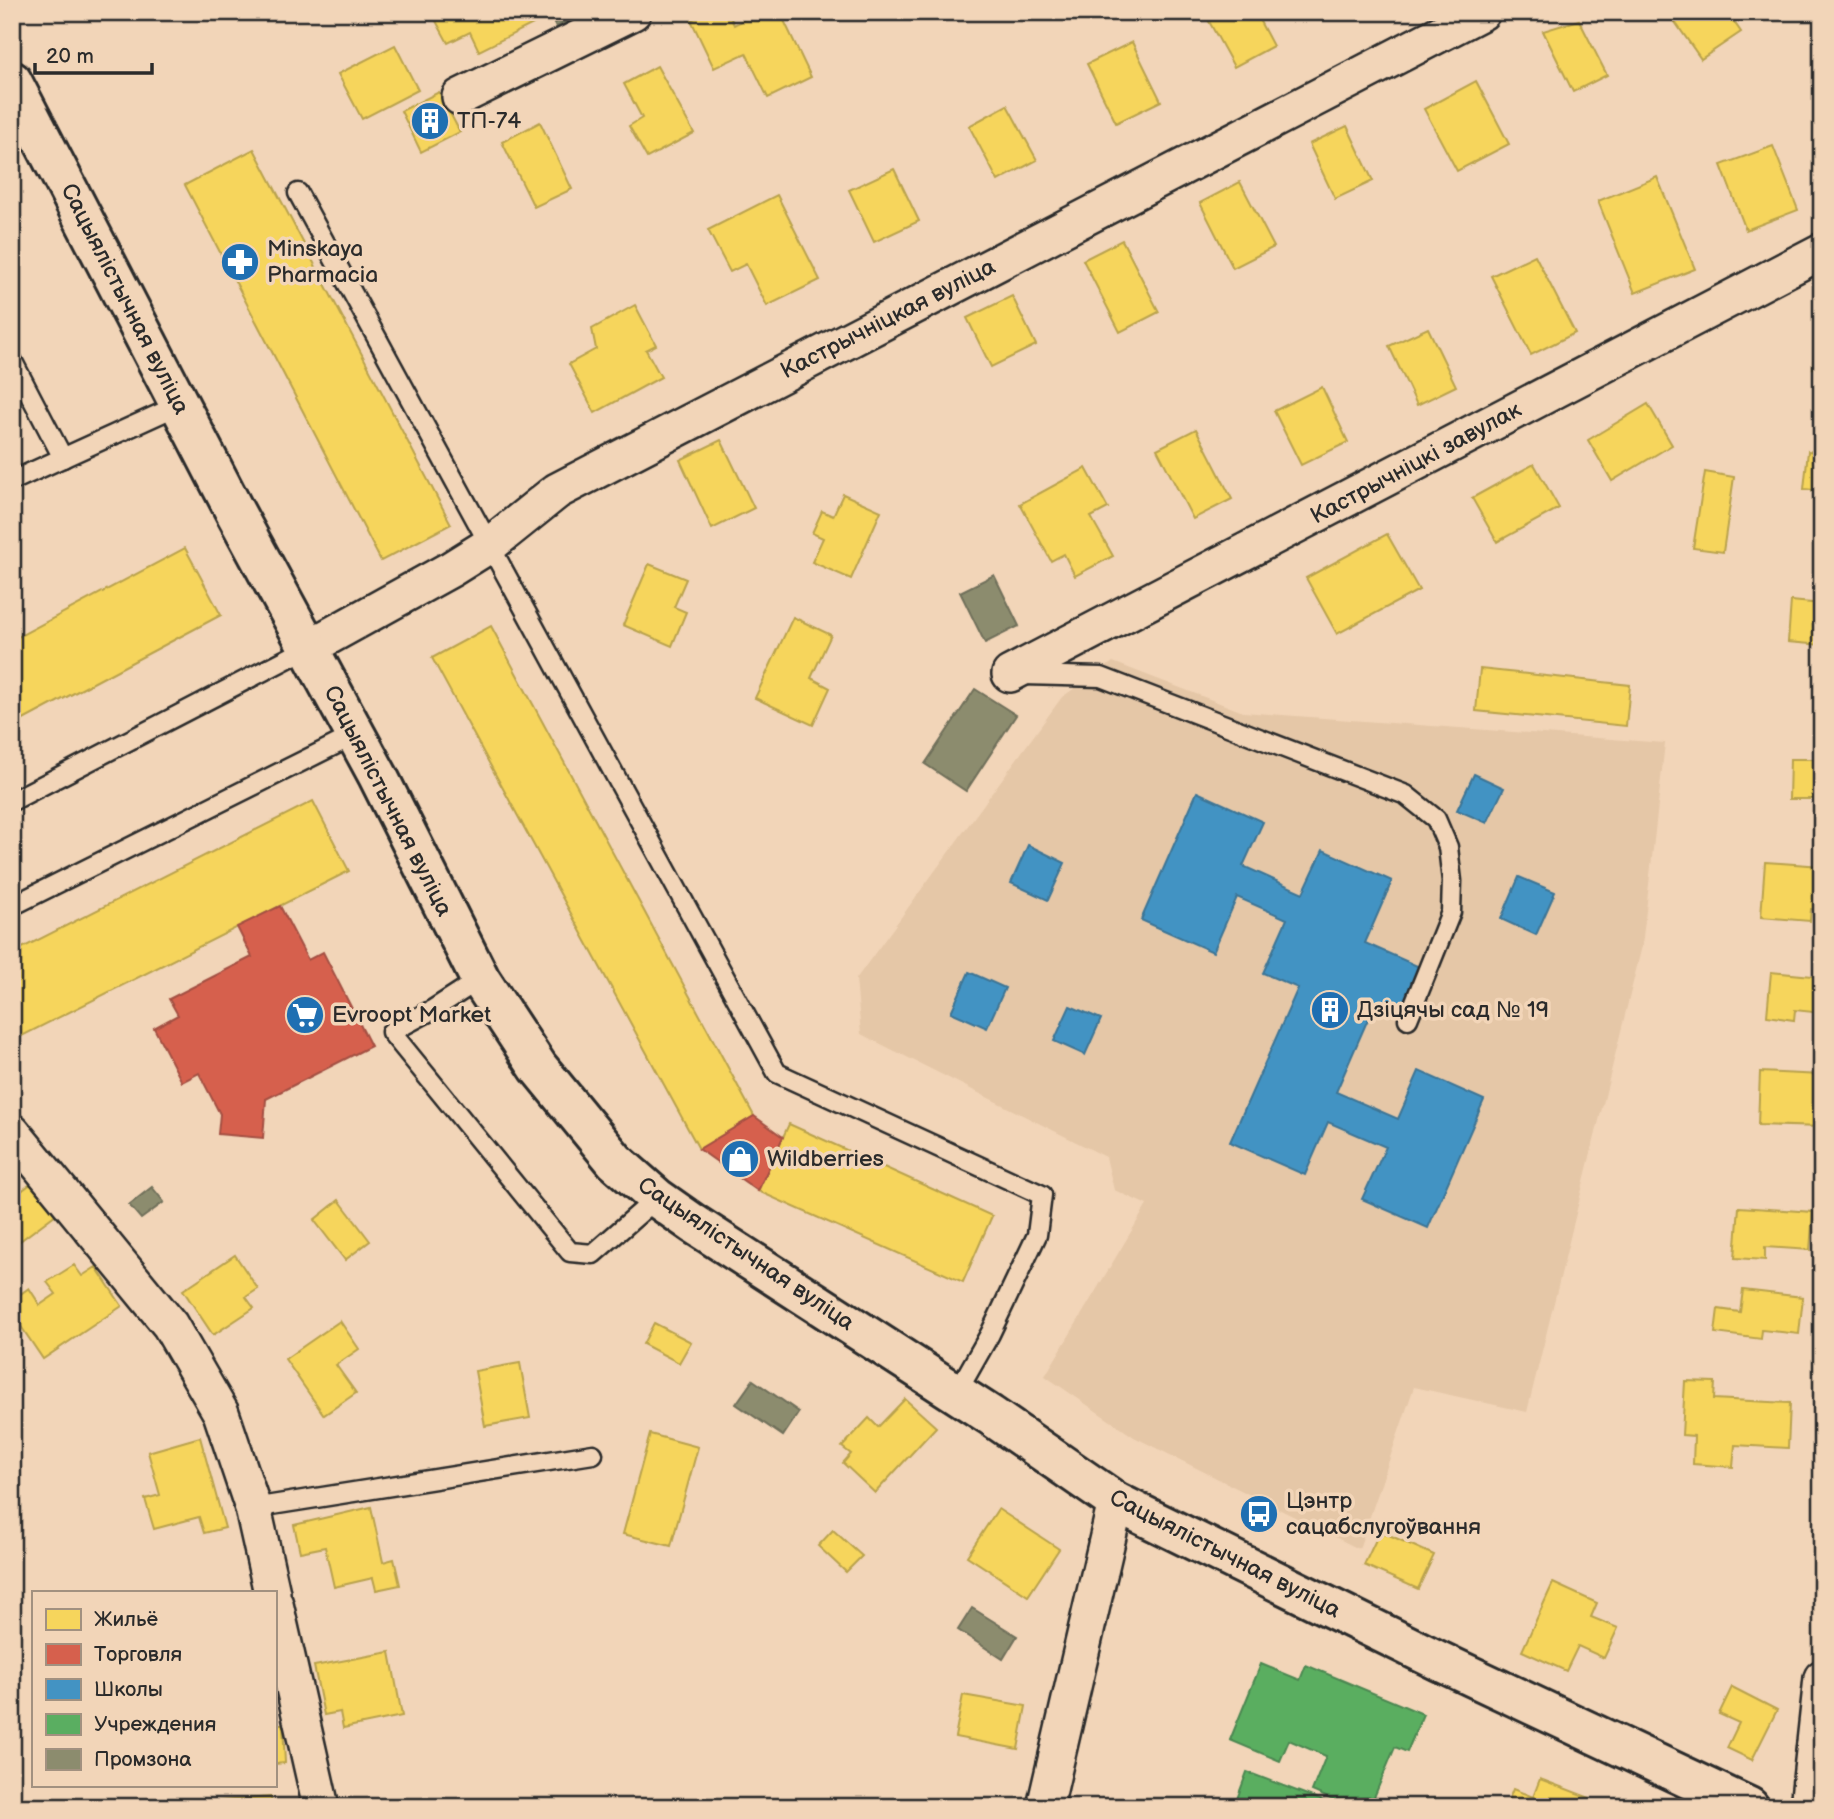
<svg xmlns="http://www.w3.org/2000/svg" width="1834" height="1819" viewBox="0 0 1834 1819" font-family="'Balsamiq Sans',sans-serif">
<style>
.built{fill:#e5c7a7}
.homes{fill:#f6d55c;stroke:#b9a24d;stroke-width:2}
.shops{fill:#d6604d;stroke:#a35043;stroke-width:2}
.schools{fill:#4393c3;stroke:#3c7495;stroke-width:2}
.public{fill:#5aae61;stroke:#4c8751;stroke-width:2}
.industry{fill:#8c8c6e;stroke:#6f6f5a;stroke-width:2}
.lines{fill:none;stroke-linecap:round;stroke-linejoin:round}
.service-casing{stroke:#2b2b2b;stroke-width:23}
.minor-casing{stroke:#2b2b2b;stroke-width:40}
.secondary-casing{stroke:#2b2b2b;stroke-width:44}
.service{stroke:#f2d5b8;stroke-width:18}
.minor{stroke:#f2d5b8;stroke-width:35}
.secondary{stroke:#f2d5b8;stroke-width:38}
.labels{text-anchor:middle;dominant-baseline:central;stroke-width:7;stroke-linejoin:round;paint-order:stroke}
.poi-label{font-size:23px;fill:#2b2b2b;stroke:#f2d5b8;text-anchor:start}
.street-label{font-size:23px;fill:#2b2b2b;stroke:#f2d5b8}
</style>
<rect width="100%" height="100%" fill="#f2d5b8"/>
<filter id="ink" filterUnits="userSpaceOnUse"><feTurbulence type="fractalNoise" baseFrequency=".0143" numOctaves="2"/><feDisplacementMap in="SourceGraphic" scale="14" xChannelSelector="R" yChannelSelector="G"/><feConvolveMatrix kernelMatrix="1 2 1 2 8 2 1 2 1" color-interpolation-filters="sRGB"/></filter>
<g filter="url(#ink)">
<!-- built -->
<polygon class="built" points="1113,662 1243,712 1665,743 1642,946 1527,1412 1414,1387 1359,1549 1134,1437 1045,1376 1147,1205 1114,1190 1106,1157 861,1034 856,979 1062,697"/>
<!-- homes -->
<g class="homes">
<polygon points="454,12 527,12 533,24 479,51 470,32 448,43 436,21"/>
<polygon points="706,12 728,12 734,25 759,12 780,12 811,77 768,98 746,53 714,68 691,20"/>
<polygon points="1213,12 1255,12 1273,46 1234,67 1206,16"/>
<polygon points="1668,12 1727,12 1741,32 1701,59"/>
<polygon points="1579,20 1607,75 1573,92 1543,31"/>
<polygon points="1132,42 1161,101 1116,123 1087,64"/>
<polygon points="395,45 418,90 362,119 338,74"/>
<polygon points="657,66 694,133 647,158 629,126 642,118 624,84"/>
<polygon points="1476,81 1509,144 1457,171 1424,109"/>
<polygon points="439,92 460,132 421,152 401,111"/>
<polygon points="1007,105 1037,160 998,181 969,126"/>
<polygon points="540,122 572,189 534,207 502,142"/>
<polygon points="1347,126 1373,181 1335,199 1309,144"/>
<polygon points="1773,146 1798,210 1746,230 1721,165"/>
<polygon points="254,149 451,524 381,561 185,185"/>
<polygon points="894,169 919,221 874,242 849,190"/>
<polygon points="1657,177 1695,269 1635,293 1598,201"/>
<polygon points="1240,182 1274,247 1233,268 1200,203"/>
<polygon points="777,195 820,280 767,306 746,264 730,272 708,230"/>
<polygon points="1122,240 1159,312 1120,332 1083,260"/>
<polygon points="1535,255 1575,333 1531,355 1491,276"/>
<polygon points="1012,296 1036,345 991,367 967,318"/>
<polygon points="635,305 656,345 646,350 661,377 595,413 569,364 596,349 592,329"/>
<polygon points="1819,313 1822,313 1822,369 1813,368"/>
<polygon points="1428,328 1456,386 1417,405 1389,346"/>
<polygon points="1322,387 1348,442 1301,465 1274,411"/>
<polygon points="1648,404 1672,445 1612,481 1588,440"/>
<polygon points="1196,429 1232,499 1193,519 1157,449"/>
<polygon points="721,440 754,508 712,529 680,460"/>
<polygon points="1808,451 1822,453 1822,491 1804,489"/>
<polygon points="1534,464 1559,508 1497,542 1472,498"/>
<polygon points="1086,468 1108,508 1091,517 1113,556 1075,576 1064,554 1051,561 1020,504"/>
<polygon points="1705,472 1734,477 1723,552 1693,548"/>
<polygon points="843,494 881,511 851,579 812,562 823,538 812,533 822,511 833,516"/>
<polygon points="1387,534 1419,590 1337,634 1306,578"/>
<polygon points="185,548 221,615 12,726 12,640"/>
<polygon points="649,564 686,579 674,607 686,612 672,646 623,625"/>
<polygon points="1791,601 1822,604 1822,645 1788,642"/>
<polygon points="793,617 831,635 811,678 830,688 813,725 755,698"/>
<polygon points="491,626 754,1116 699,1149 432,658"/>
<polygon points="1480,669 1630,685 1626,726 1476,711"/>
<polygon points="1790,759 1822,759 1822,799 1789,799"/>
<polygon points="313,801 349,871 12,1041 12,953"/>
<polygon points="1765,862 1822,866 1822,910 1811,909 1810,921 1761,917"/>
<polygon points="1771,972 1822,977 1822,1013 1795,1010 1794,1020 1767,1016"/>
<polygon points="1760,1072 1822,1075 1822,1127 1758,1125"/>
<polygon points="789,1124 992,1216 963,1282 758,1191"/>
<polygon points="36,1180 60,1211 12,1247 12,1198"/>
<polygon points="339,1200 370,1241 345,1260 314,1220"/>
<polygon points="1739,1207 1813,1212 1810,1250 1765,1247 1765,1260 1735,1258"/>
<polygon points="235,1255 258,1289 246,1297 254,1308 213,1335 183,1290"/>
<polygon points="74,1265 82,1276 96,1267 122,1306 43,1359 12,1313 12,1300 29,1288 40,1305 56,1294 47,1282"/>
<polygon points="1743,1290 1803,1297 1799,1334 1762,1330 1761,1339 1715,1333 1718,1309 1740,1312"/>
<polygon points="340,1321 359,1349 336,1365 356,1393 324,1415 285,1359"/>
<polygon points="654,1323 691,1342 679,1363 643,1344"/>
<polygon points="520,1363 530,1418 485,1426 475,1371"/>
<polygon points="1685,1381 1715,1382 1714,1399 1790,1403 1788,1448 1735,1445 1733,1467 1693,1464 1694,1436 1682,1435"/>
<polygon points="905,1399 936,1427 875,1493 843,1463 851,1454 842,1447 869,1418 878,1427"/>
<polygon points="650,1434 698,1447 671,1546 623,1534"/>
<polygon points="200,1437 225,1528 204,1533 199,1517 154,1529 145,1499 160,1495 148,1452"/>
<polygon points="371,1507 383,1562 394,1559 400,1585 376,1590 373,1578 334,1587 325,1547 300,1552 294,1525"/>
<polygon points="998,1509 1059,1549 1028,1596 967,1556"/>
<polygon points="833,1530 862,1556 846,1572 818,1546"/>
<polygon points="1380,1531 1434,1555 1418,1589 1364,1565"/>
<polygon points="1553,1583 1597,1603 1591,1617 1618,1628 1604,1658 1578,1646 1566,1671 1522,1651"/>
<polygon points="390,1652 402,1716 343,1728 340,1712 324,1715 314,1666"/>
<polygon points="1732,1687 1777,1710 1752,1760 1727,1748 1739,1723 1719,1714"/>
<polygon points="963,1695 1026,1706 1018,1749 955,1737"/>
<polygon points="275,1724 283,1724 285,1763 275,1764"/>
<polygon points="1540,1779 1590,1798 1587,1807 1506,1807 1513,1789 1533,1797"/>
<polygon points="271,1797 272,1807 198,1807 197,1803"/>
</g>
<!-- shops -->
<g class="shops">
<polygon points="280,906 308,960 323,952 371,1046 266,1099 263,1138 218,1134 220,1114 199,1073 182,1082 154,1028 178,1015 169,999 252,957 237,927"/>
<polygon points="754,1116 783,1137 758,1191 699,1149"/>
</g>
<!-- schools -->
<g class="schools">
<polygon points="1474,774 1504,788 1487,823 1457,810"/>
<polygon points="1197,792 1263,822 1243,866 1303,893 1323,850 1392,881 1365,943 1424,969 1404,1016 1375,1003 1336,1092 1398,1119 1419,1071 1484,1100 1428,1228 1362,1199 1386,1147 1328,1122 1305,1175 1230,1142 1298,988 1263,973 1287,919 1237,897 1213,952 1141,920"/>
<polygon points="1028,845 1065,863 1048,900 1011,883"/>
<polygon points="1519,877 1555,892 1536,935 1501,919"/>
<polygon points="969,972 1005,988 987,1028 951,1012"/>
<polygon points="1070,1006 1101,1019 1085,1055 1054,1041"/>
</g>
<!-- public -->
<g class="public">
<polygon points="1261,1664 1300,1680 1306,1665 1423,1714 1407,1752 1395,1747 1370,1807 1349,1807 1312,1791 1326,1756 1289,1740 1280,1761 1230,1740"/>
<polygon points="1247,1772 1339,1807 1234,1807"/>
</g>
<!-- industry -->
<g class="industry">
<polygon points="549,12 587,12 556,27"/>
<polygon points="994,575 1019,626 985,643 960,592"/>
<polygon points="975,689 1016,715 966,791 925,764"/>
<polygon points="152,1187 164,1202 141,1219 129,1205"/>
<polygon points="753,1380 799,1412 783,1436 736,1404"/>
<polygon points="972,1608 1017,1636 1003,1659 958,1630"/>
</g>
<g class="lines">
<!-- service casing -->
<g class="service-casing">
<g id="service">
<polyline points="298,193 777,1073 1042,1195 1037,1235 990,1334 956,1394"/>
<polyline points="12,360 63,458"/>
<polyline points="12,481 179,405"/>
<polyline points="1024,675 1101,677 1406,795 1436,819 1448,847 1452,881 1451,912 1408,1019"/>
<polyline points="12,801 308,648"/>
<polyline points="12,906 355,735"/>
<polyline points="480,979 432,1010 391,1032 570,1252 593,1254 657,1198"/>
<polyline points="253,1508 593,1454"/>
</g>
</g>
<!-- minor casing -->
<g class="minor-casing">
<g id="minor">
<polyline points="460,97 633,12"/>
<polyline points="308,648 451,569 491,544 557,491 1482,12"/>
<polyline points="1010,674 1822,251"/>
<polyline points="12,1132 170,1325 221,1413 253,1508 272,1593"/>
<polyline points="275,1604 321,1807"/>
<polyline points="1045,1807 1116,1502"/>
<polyline points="1808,1807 1822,1678"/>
</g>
</g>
<!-- secondary casing -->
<g class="secondary-casing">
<polyline id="secondary" points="12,81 235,512 378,776 480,979 538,1067 615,1161 657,1198 694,1224 990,1415 1116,1502 1439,1661 1749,1807"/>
</g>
<!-- service -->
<use href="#service" class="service"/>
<!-- minor -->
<use href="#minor" class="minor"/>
<!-- secondary -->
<use href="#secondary" class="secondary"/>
</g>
</g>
<!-- icons -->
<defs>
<g id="building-disc" transform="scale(2.0125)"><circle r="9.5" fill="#1f6fb2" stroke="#f2d5b8"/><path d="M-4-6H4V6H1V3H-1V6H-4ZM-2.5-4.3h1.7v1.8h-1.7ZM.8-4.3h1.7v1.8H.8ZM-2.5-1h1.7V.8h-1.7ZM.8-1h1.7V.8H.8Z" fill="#fff"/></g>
<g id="pharmacy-disc" transform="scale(2.0125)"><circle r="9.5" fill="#1f6fb2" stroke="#f2d5b8"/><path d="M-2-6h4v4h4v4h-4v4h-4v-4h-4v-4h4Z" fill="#fff"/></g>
<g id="supermarket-disc" transform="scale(2.0125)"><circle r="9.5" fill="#1f6fb2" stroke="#f2d5b8"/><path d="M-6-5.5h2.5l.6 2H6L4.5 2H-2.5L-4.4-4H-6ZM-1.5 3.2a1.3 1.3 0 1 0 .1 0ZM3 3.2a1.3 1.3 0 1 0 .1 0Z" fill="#fff"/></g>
<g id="shop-disc" transform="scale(2.0125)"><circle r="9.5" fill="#1f6fb2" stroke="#f2d5b8"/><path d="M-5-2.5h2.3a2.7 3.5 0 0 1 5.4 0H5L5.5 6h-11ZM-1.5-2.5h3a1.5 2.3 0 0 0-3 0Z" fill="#fff"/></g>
<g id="bus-disc" transform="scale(2.0125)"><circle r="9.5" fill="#1f6fb2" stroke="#f2d5b8"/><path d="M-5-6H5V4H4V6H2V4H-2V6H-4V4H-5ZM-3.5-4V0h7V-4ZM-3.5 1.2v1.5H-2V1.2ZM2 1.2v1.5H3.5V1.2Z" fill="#fff"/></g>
</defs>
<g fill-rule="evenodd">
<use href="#building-disc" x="430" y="121"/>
<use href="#pharmacy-disc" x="240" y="262"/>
<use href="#building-disc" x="1330" y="1010"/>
<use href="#supermarket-disc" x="305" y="1015"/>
<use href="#shop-disc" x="740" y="1159"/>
<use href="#bus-disc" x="1259" y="1514"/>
</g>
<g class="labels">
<!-- poi labels -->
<g class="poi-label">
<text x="457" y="121">ТП-74</text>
<text x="267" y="249">Minskaya<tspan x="267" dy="26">Pharmacia</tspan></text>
<text x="1357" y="1010">Дзіцячы сад № 19</text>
<text x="332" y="1015">Evroopt Market</text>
<text x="767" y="1159">Wildberries</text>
<text x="1286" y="1501">Цэнтр<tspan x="1286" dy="26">сацабслугоўвання</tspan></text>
</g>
<!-- street labels -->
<g class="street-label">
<text transform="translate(125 299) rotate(63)">Сацыялістычная вуліца</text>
<text transform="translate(888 319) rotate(-27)">Кастрычніцкая вуліца</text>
<text transform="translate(1416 463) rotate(-28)">Кастрычніцкі завулак</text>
<text transform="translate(388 801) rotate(63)">Сацыялістычная вуліца</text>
<text transform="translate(746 1254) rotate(34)">Сацыялістычная вуліца</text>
<text transform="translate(1225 1554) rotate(27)">Сацыялістычная вуліца</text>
</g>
</g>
<!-- margin -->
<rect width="1834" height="1819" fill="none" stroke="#f2d5b8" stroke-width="42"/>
<rect x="21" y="21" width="1792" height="1777" fill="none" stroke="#2b2b2b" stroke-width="2.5" filter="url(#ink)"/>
<!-- legend -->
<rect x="32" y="1591" width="245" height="196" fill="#f2d5b8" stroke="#a29180" stroke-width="2"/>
<rect x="46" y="1609" width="35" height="21" fill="#f6d55c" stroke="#a29180" stroke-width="2"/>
<text x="94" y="1626" font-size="21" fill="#2b2b2b">Жильё</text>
<rect x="46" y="1644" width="35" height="21" fill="#d6604d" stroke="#a29180" stroke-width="2"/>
<text x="94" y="1661" font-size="21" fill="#2b2b2b">Торговля</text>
<rect x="46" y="1679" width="35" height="21" fill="#4393c3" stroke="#a29180" stroke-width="2"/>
<text x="94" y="1696" font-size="21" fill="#2b2b2b">Школы</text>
<rect x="46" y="1714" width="35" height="21" fill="#5aae61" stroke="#a29180" stroke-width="2"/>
<text x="94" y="1731" font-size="21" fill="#2b2b2b">Учреждения</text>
<rect x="46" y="1749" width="35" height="21" fill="#8c8c6e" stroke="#a29180" stroke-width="2"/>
<text x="94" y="1766" font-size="21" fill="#2b2b2b">Промзона</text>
<!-- scale -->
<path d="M35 63v10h117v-10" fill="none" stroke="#2b2b2b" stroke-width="3.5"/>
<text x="46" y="63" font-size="21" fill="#2b2b2b" stroke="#f2d5b8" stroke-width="5" paint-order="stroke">20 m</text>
</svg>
